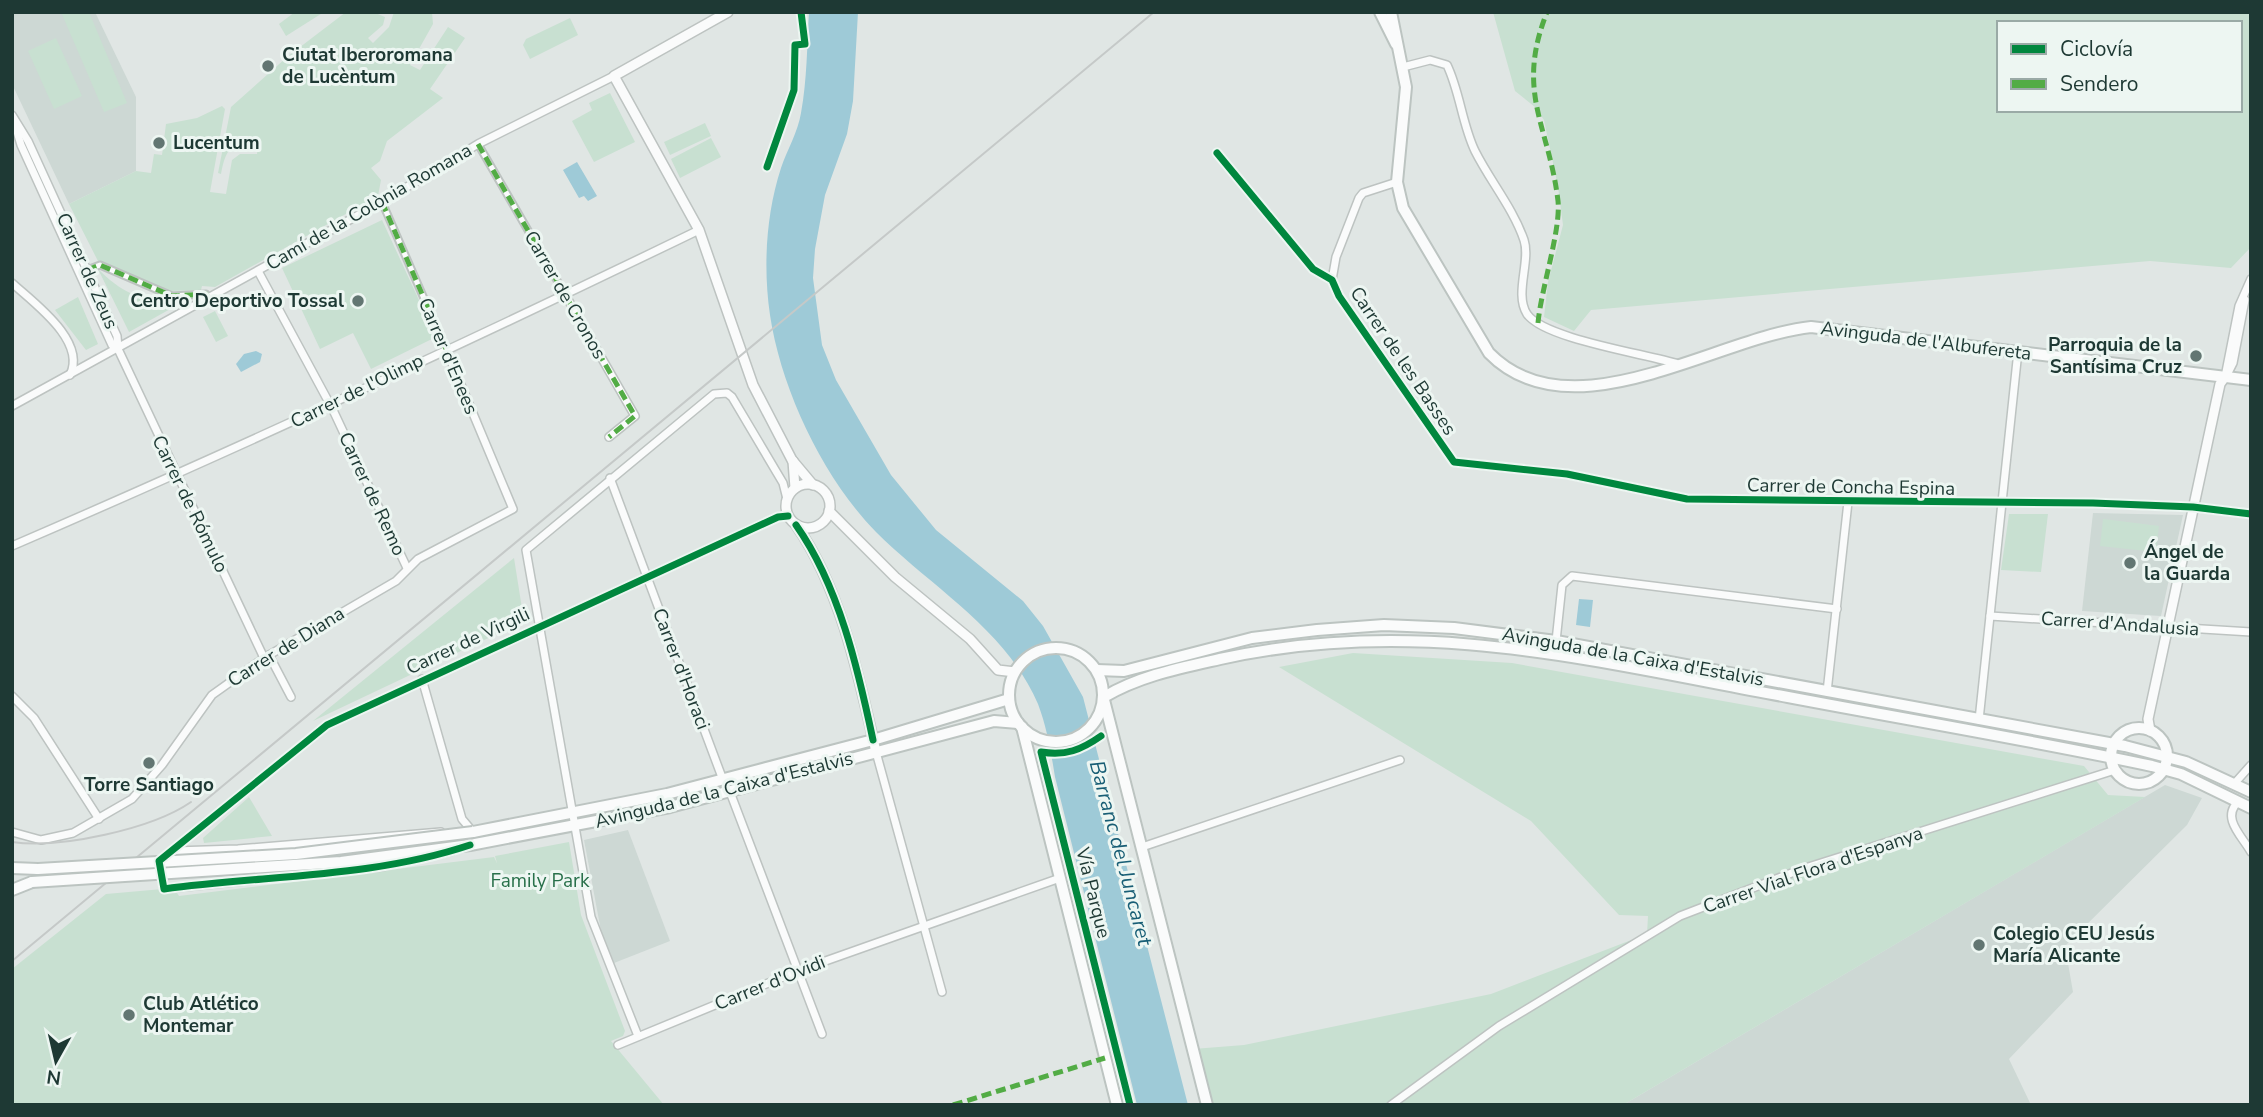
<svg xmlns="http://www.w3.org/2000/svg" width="2263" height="1117" viewBox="0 0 2263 1117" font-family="'Nunito Sans',sans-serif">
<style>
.built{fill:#cdd8d4}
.green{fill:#c8e0d1;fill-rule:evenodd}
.water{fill:#9ecad7}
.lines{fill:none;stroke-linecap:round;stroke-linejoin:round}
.pedestrian-casing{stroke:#bdc3c1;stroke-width:9}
.minor-casing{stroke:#bdc3c1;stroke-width:10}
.tertiary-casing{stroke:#bdc3c1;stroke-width:12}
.secondary-casing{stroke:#bcc4c1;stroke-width:14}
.pedestrian{stroke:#fafbfb;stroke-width:5}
.minor{stroke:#fafbfb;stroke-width:7}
.tertiary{stroke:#fafbfb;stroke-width:9}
.secondary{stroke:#fafbfb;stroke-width:10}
.tram{stroke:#c5c9c8;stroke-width:2}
.secondary-bridge-casing{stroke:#bcc4c1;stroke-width:14;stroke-linecap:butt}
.secondary-bridge{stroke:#fafbfb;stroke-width:10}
.quiet{stroke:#52ac45;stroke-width:5;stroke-dasharray:10 5;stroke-linecap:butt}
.cycleway-casing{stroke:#edf6f2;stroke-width:11}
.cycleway{stroke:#00873e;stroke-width:7}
.poi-dot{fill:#627672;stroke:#edf6f2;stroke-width:2.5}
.labels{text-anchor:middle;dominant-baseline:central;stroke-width:6;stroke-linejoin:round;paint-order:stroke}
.poi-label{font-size:19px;font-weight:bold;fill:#1e3934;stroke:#edf6f2;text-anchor:start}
.street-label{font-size:19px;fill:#1e3934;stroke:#edf6f2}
.park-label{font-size:19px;fill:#28704a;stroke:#edf6f2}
.water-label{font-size:21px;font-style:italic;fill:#185e75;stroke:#edf6f2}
</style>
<rect width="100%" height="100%" fill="#e0e6e4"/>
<!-- built -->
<g class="built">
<polygon points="12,12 95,12 136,97 136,171 69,204 12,84"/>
<polygon points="2093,513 2183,515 2161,616 2082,611"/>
<polygon points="2165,785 2202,798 2187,825 2065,946 2073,992 2009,1059 2031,1105 1623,1105"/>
<polygon points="628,830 670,941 614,963 601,931 584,840"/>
</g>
<!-- green -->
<g class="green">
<polygon points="61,12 89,12 127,103 104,112"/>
<polygon points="295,12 324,12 286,36 279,24"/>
<path d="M346,12H373L385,17L383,25L368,38L373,43L389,27L394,12H432L433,24L410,65L420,70L448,27L465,38L430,89L443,98L387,141L380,161L371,168L381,180L378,196L215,287L202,286L201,290L167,291L108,264L100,265L69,204L136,171L151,173L154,154L162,155L166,124L197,118L222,106L225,109L210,192L226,194L232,160L240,154H257L259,138L243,136L242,144C226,146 224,160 221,174L218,173L231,107L287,57Z"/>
<path d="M1493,12H2251V247L2231,268L2150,261L1591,310L1574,331L1544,317L1548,282L1563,225L1558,187L1544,120L1535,107L1515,91ZM1999,23H2240V110H1999Z"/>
<polygon points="570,18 578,35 530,59 523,45 526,39"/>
<polygon points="56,38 82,96 54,109 28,51"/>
<polygon points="610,93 635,142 594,162 572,121 592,110 589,103"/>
<polygon points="705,123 711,136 670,155 664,142"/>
<polygon points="711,138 721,157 680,178 671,159"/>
<polygon points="382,220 436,337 371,369 353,333 320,349 282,268"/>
<path d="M98,269C127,298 150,304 190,298L129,332Z"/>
<polygon points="78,297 98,344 86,350 55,310"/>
<polygon points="215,311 228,336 216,342 203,317"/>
<polygon points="2009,514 2048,514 2041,572 2001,570"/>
<polygon points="2103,519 2159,526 2156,552 2100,546"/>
<polygon points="514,558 524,621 313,721"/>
<polygon points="1353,653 1512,663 2084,766 2108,795 2145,797 1623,1105 1207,1105 1193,1049 1244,1045 1491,994 1647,934 1648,916 1619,915 1531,821 1279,667"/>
<polygon points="249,797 272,836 204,843 203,838"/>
<polygon points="569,842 581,915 625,1031 623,1036 611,1041 664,1105 12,1105 12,969 106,894 174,888 179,896 494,857 497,863 495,856"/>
</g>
<!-- water -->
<g class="water">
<path d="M809,12H858L853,101L847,134L825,195L815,249L813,278L822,345L836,380L891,475L936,530L1023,601L1043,626L1083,697L1188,1105H1137L1055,777C1051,752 1047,728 1038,704C1006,629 931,587 876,532C823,478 781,389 770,315C763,267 766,214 781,168C787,150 798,132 801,113C807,80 807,46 809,12Z"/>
<polygon points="577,162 597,196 588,201 584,196 579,198 563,170"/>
<polygon points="256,351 262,354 260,362 241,372 236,364 244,354"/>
<polygon points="1579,599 1593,600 1590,627 1576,625"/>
</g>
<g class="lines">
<!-- pedestrian casing -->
<g class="pedestrian-casing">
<g id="pedestrian">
<polyline points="478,144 566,296"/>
<polyline points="382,202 446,349"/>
<polyline points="87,270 100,265 172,296 206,294 209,299"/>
</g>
</g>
<!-- minor casing -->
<g class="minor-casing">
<g id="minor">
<path d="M1403,67L1430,60L1447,65C1460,92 1462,124 1475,151C1490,181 1513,208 1524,240C1531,261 1514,294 1527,314C1544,339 1647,354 1678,364"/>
<polyline points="12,115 28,141 117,336 118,349 264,658"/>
<polyline points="15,125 21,145 112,345 118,349"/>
<polyline points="1217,153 1313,269 1332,280 1339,296 1454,462 1567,474 1687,499 2093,503 2193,507 2251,514"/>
<polyline points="258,271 333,410 407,568"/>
<polyline points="1332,280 1336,257 1359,198 1363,193 1397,182"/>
<path d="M12,283C34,303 87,341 70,375"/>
<polyline points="566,296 635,416 609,437"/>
<polyline points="2228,373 2233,363 2245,300"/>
<polyline points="2225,377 2239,306 2251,279"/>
<polyline points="12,406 382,202 478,144 614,76"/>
<polyline points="610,478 723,780"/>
<path d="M12,546C244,446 472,340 699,230"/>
<polyline points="1990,616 2251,632"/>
<polyline points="1556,641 1562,585 1572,576 1837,609"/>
<polyline points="269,655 291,697"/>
<polyline points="422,679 462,819 473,832"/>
<polyline points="1827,692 1848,502"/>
<polyline points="12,696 34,718 99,819"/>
<polyline points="1979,720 2018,351"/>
<polyline points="876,752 942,992"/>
<polyline points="2234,784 2251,765"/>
<polyline points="730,792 822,1034"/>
<path d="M2238,802C2221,818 2242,836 2251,852"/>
<polyline points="12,832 41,840 73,833 132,799 162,765 212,695 264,658 396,581 418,559 513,509 446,349"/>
<polyline points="1142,847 1400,760"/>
<polyline points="174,851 238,849 441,832"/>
<polyline points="452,851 381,867 164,889 159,861 327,725 778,517 788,516"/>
<polyline points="638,1036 591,917 526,550 714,394 727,393 732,397 783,483 787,499"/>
<polyline points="618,1045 800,970 1060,878"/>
<polyline points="1391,1105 1499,1026 1680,916 1802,869 2115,770"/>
</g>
</g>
<!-- tertiary casing -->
<g class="tertiary-casing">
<g id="tertiary">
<polyline points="728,12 614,76 699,230 753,385 792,460 813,485"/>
<polyline points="793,461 795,488"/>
<circle cx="808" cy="506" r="22"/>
<polyline points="829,511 895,577 970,639 998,670 1015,672"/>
<path d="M796,525C841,589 859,677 876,752"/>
<polyline points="2150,731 2148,719 2220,384 2225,377"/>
</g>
</g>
<!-- secondary casing -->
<g class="secondary-casing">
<g id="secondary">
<polyline points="1380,12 1396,44"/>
<path d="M1391,12L1406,87L1397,182L1403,208L1489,353C1571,437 1717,337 1811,327L2251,380"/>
<circle cx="1056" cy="695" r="47"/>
<polyline points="1097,670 1124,671 1252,638 1317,630 1384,625 1454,628 1556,641 2125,746 2186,762 2251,792"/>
<path d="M1104,697C1139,676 1180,668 1220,659C1420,615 1592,661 1788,697C1909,720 2031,740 2152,766L2181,774L2251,808"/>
<polyline points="1104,700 1207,1105"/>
<polyline points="1022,727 1117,1105"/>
<circle cx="2139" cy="756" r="28"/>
<polyline points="473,832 667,794 873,740 1009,699"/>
<polyline points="470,845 670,807 994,721 1018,723"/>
<polyline points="12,868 38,869"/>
<polyline points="12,890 32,882"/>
</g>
</g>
<!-- pedestrian -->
<use href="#pedestrian" class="pedestrian"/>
<!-- minor -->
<use href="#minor" class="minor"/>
<!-- tertiary -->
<use href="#tertiary" class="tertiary"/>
<!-- secondary -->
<use href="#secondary" class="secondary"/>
<!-- tram -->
<g class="tram">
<path d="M12,842C60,849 152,829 191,802"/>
<polyline points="12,961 1154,12"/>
</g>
<!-- secondary-bridge casing -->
<g class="secondary-bridge-casing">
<g id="secondary-bridge">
<polyline points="38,869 296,854 473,832"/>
<polyline points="32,882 341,862 470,845"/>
</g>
</g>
<!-- secondary-bridge -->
<use href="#secondary-bridge" class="secondary-bridge"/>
<!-- quiet -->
<g class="quiet">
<polyline points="478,144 635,416 609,437"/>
<polyline points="382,202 446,349"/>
<polyline points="87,270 100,265 172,296 206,294 209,299"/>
<path d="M1538,323C1541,289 1561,230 1558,201C1549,125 1515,93 1547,12"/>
<polyline points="953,1105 1105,1058"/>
</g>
<!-- cycleway casing -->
<g class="cycleway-casing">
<g id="cycleway">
<polyline points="1217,153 1313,269 1332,280 1339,296 1454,462 1567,474 1687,499 2093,503 2193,507 2251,514"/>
<polyline points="767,167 794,90 795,45 805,44 801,12"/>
<path d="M796,525C839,586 858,669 873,740"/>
<path d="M1101,736C1081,750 1066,756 1041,752L1130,1105"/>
<path d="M470,845C371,878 266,875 164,889L159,861L327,725L778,517L788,516"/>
</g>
</g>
<!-- cycleway -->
<use href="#cycleway" class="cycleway"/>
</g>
<!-- markers -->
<g class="poi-dot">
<circle cx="268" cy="66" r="7"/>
<circle cx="159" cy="143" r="7"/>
<circle cx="358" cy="301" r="7"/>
<circle cx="2196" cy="356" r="7"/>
<circle cx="2130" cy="563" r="7"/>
<circle cx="149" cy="763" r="7"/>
<circle cx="1979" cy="945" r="7"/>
<circle cx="129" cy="1015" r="7"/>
</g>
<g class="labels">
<!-- poi labels -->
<g class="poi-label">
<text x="282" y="55">Ciutat Iberoromana<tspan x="282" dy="22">de Lucèntum</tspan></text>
<text x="173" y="143">Lucentum</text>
<text x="344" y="301" text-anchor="end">Centro Deportivo Tossal</text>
<text x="2182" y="345" text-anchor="end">Parroquia de la<tspan x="2182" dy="22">Santísima Cruz</tspan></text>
<text x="2144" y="552">Ángel de<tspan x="2144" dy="22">la Guarda</tspan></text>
<text x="149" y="785" text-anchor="middle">Torre Santiago</text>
<text x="1993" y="934">Colegio CEU Jesús<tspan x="1993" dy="22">María Alicante</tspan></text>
<text x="143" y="1004">Club Atlético<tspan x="143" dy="22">Montemar</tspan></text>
</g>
<!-- street labels -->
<g class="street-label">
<text transform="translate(369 207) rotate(-30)">Camí de la Colònia Romana</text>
<text transform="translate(87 271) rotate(66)">Carrer de Zeus</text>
<text transform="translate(565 295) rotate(60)">Carrer de Cronos</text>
<text transform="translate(1926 341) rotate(7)">Avinguda de l'Albufereta</text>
<text transform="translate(448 356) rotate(67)">Carrer d'Enees</text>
<text transform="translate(1403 361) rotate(56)">Carrer de les Basses</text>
<text transform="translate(357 391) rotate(-26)">Carrer de l'Olimp</text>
<text transform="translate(1851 487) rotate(1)">Carrer de Concha Espina</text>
<text transform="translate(372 494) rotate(65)">Carrer de Remo</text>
<text transform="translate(190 504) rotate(64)">Carrer de Rómulo</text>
<text transform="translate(2120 624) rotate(4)">Carrer d'Andalusia</text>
<text transform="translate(468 641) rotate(-25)">Carrer de Virgili</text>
<text transform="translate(286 647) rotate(-32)">Carrer de Diana</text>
<text transform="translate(1633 657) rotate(10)">Avinguda de la Caixa d'Estalvis</text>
<text transform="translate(681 669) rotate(69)">Carrer d'Horaci</text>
<text transform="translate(724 790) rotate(-14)">Avinguda de la Caixa d'Estalvis</text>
<text transform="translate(1813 870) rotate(-19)">Carrer Vial Flora d'Espanya</text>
<text transform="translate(1093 893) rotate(76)">Vía Parque</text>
<text transform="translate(770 983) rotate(-22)">Carrer d'Ovidi</text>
</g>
<!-- park labels -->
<g class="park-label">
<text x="540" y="881">Family Park</text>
</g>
<!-- water labels -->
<g class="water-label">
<text transform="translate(1121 853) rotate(75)">Barranc del Juncaret</text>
</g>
</g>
<!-- border -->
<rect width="2263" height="1117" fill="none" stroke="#1e3934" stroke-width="28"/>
<!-- legend -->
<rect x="1997" y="21" width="245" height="91" fill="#edf6f2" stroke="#9aaaa6" stroke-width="2"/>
<rect x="2011" y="44" width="35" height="10" fill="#00873e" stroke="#9aaaa6" stroke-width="2"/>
<text x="2060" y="56" font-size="21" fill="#1e3934">Ciclovía</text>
<rect x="2011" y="79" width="35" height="10" fill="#52ac45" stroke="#9aaaa6" stroke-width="2"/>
<text x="2060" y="91" font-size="21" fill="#1e3934">Sendero</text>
<!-- north arrow -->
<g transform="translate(56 1061) rotate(188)" stroke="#edf6f2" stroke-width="5" paint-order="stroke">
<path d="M0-5L12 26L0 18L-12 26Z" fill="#1e3934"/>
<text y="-10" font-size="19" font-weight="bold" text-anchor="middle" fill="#1e3934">N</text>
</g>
</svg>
